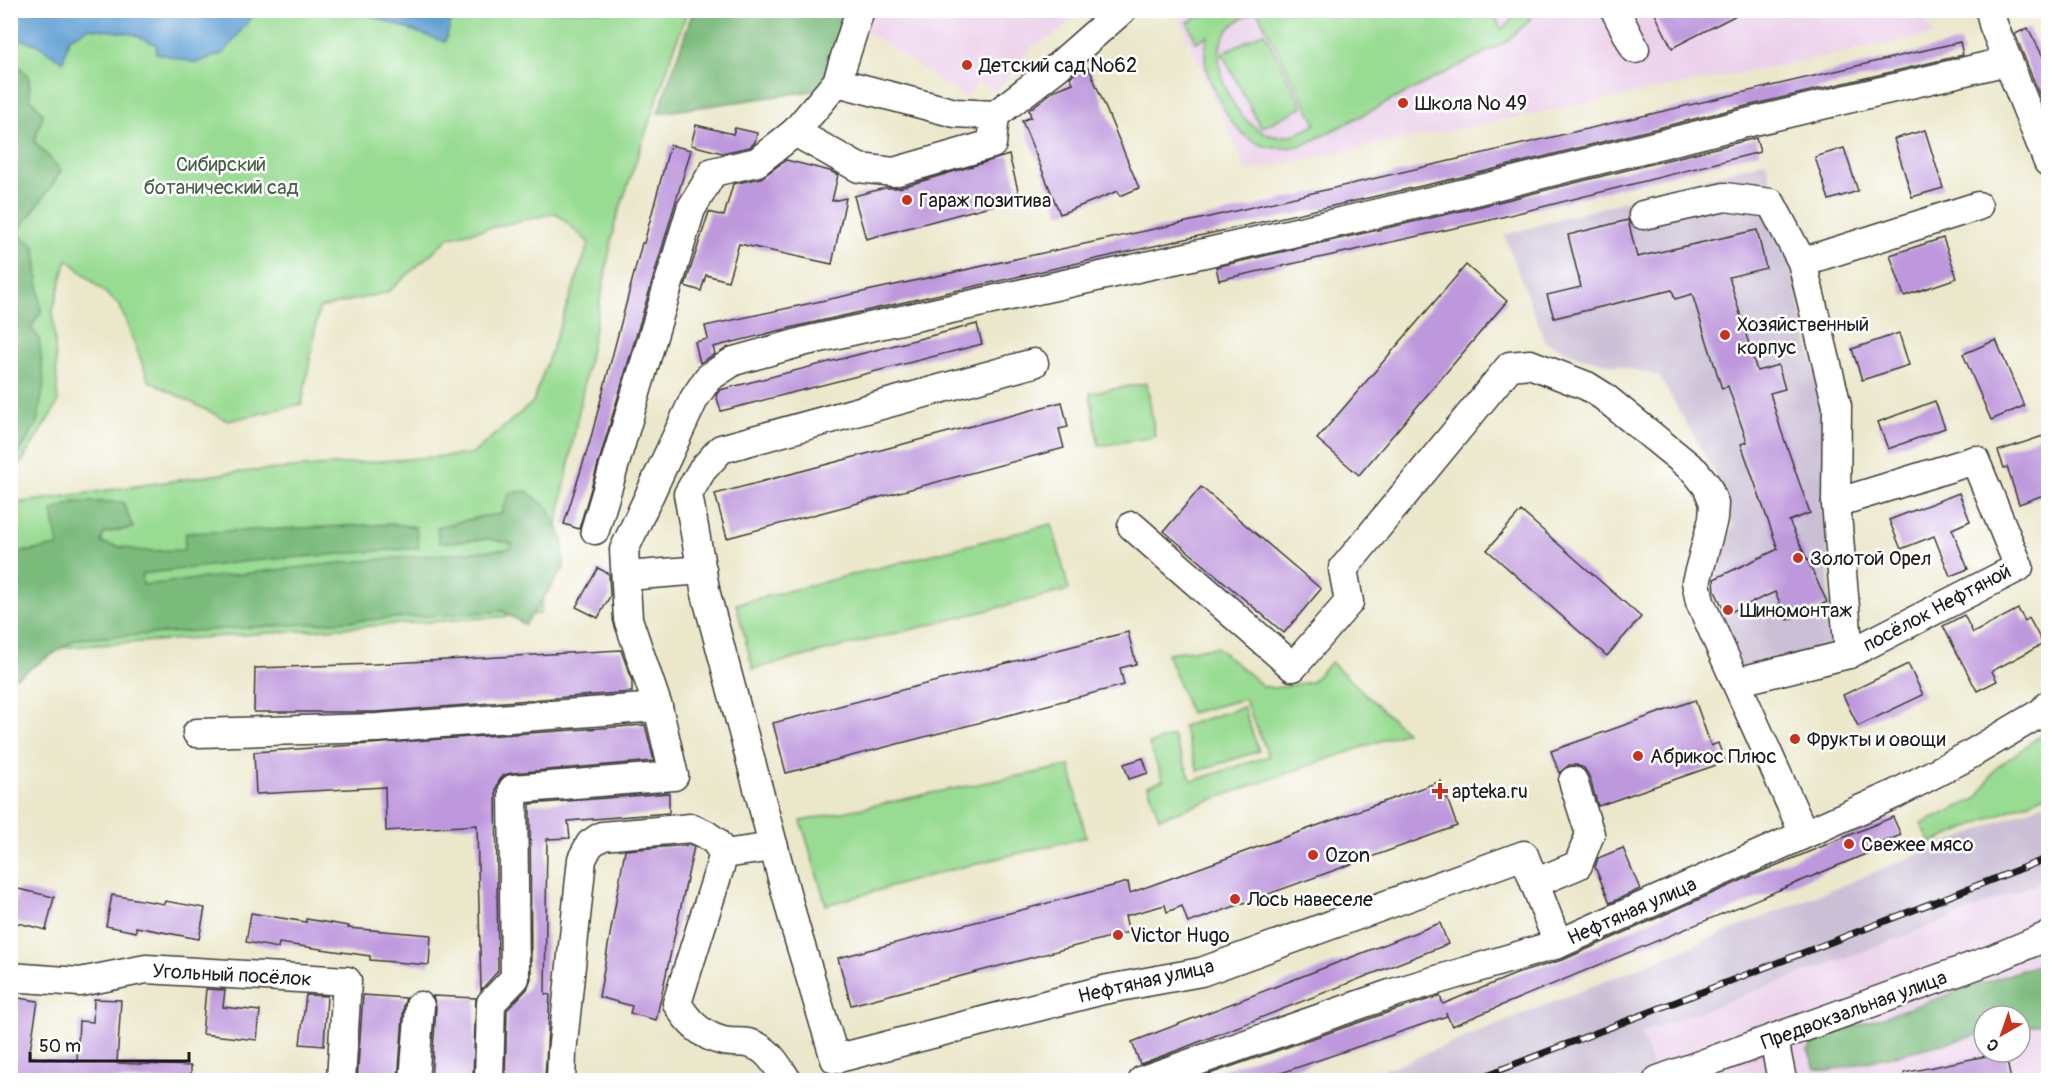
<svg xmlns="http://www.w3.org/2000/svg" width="2059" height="1091" viewBox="0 0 2059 1091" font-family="Pangolin,sans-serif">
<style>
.built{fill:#ecd1eb;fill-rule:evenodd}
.industrial{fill:#cbbfd5}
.green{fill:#98db92;stroke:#5a7c57;stroke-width:1.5;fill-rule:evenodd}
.forest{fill:#7abb7c;stroke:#4b6c4c;stroke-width:1.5}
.water{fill:#62a0d4;stroke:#3f5e78;stroke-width:1.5}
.building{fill:#be98dd}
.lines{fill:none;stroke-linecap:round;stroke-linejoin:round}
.minor-casing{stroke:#3b3a36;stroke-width:31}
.minor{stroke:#fff;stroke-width:28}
.rail-casing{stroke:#1c1c1c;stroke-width:7}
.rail{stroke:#fff;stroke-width:4.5;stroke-dasharray:14;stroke-linecap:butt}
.poi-dot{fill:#c8321e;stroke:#fff;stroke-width:2}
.labels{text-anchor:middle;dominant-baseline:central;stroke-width:5;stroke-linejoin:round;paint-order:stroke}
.poi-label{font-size:20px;fill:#1c1c1c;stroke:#fff;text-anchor:start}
.park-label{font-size:20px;fill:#475f45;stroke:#fff}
.street-label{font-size:20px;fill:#1c1c1c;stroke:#fff}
</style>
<rect width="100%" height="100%" fill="#fff"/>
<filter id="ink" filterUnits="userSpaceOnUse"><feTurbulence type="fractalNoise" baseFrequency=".0167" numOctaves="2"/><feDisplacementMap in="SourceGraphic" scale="12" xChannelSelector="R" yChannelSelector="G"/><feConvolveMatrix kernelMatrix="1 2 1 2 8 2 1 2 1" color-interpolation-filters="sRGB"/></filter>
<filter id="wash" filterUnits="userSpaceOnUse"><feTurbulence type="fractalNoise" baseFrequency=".008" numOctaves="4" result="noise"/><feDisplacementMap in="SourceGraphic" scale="24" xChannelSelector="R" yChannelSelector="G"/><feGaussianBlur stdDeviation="1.35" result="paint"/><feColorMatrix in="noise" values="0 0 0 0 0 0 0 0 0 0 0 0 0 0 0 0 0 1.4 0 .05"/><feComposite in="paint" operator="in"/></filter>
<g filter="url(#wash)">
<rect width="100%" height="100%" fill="#ebe7ca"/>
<!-- built -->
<g class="built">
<polygon points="1921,10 1933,35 1246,171 1176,11"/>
<polygon points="874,11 1083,11 1056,34 1032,47 996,91 978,83 966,98 864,30"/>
<path d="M2048,878V1080H1657L1641,1033ZM1984,1016H2020V1052H1984Z"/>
</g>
<!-- industrial -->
<g class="industrial">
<polygon points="1766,161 1825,414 1830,647 1743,681 1701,621 1733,525 1713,470 1659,376 1578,356 1545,342 1504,235"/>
<polygon points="2048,802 2048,879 1929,927 1641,1033 1657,1080 1353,1080 1405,1062"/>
</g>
<!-- green -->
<g class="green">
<path d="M1210,10L1492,11L1502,30L1520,11H1533L1529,21L1506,42L1306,144C1259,158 1235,135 1216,94C1207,74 1201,58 1208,36L1196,42L1188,22ZM1257,11L1316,124C1303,132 1288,139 1273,136C1236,128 1204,63 1227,31C1234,21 1247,16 1257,11Z"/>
<polygon points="11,11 687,11 615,223 540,614 11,651 10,504 228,473 472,454 533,402 589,243 556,213 450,237 388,292 319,308 302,404 228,421 149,381 120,306 67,259 53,310 58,403 11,479"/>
<polygon points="1264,32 1303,107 1261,128 1222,53"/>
<polygon points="1147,383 1155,437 1099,446 1090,393"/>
<polygon points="1052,524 1069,590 753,669 736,604"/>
<polygon points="1217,647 1263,686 1274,688 1311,682 1331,662 1406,732 1159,818 1148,786 1163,780 1149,744 1173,736 1192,781 1269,756 1244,699 1190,713 1167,653"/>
<polygon points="1243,707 1259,751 1198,771 1183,726"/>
<polygon points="2048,730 2048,794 1931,843 1921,824 1978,798 1995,769"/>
<polygon points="1070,766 1086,837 950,870 826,905 801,821 932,793"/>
</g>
<!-- forest -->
<g class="forest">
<polygon points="693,11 850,11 819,90 658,113"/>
<path d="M11,58L29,77L30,98L43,113C42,124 36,129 35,142L61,170L53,184L17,233L35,246L41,312L31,328L39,338L44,385L37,423L11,467L10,136L15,134L16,123L11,124Z"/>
<polygon points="527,491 549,509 563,540 564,568 525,625 503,611 76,639 17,677 11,676 11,554 58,546 52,511 74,502 123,502 133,528 104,533 101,543 142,551 184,550 186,533 395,524 416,527 419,548 249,561 142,574 143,585 349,562 508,549 513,544 489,539 439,543 437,527 484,516 501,514 509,493"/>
<polygon points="2048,961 2048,1022 2020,1027 2020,1016 1984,1016 1984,1034 1829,1071 1815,1068 1808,1050 1818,1039"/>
</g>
<!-- water -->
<g class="water">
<polygon points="10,11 11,10 256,11 224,53 196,63 156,53 157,45 133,34 89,28 69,38 63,62 36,44 11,37"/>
<polygon points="357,11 454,11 445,42"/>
</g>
<g id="blocks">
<!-- building -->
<g class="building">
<polygon points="1653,10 1746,10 1672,48"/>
<polygon points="2028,28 2049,68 2049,119 2015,34"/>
<polygon points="1960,42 1963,55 1738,108 1466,176 802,325 713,347 715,354 700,363 695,342 708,339 705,326 1205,218"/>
<polygon points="1089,68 1139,188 1120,196 1118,191 1060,214 1022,121 1031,117 1029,110 1055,90 1073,83 1070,77 1074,74"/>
<polygon points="696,125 733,134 735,128 757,133 755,142 750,147 722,153 691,145"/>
<polygon points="1925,130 1943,188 1912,197 1894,139"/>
<polygon points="1756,138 1760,152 1482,222 1219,280 1216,267 1474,208"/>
<polygon points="670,145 691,150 579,529 564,524 590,441 642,243 644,243"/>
<polygon points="1844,148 1858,191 1829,200 1815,157"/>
<polygon points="1009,155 1020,198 866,239 854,196 885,188 899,188"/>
<polygon points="786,160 830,171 838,175 832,201 846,198 832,264 739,244 728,281 706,275 701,291 685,286 709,212 724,216 733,184 761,178"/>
<polygon points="1628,220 1637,257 1757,230 1766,268 1729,277 1757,371 1778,365 1785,389 1770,393 1781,430 1810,513 1789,521 1827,602 1788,620 1775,592 1726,614 1715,591 1714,579 1778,549 1741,444 1747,442 1728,386 1722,389 1692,294 1675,299 1672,290 1554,318 1547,295 1581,287 1568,235"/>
<polygon points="1943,238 1957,278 1904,296 1890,255"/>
<polygon points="1466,265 1507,301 1359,475 1317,439"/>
<polygon points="977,324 982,344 721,411 716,395 720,390"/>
<polygon points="1899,333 1909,365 1862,380 1852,349"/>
<polygon points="1996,340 2024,406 1991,420 1963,354"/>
<polygon points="1935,401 1945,428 1888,449 1878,422"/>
<polygon points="1062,402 1068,427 1059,429 1064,448 727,538 715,494"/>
<polygon points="2043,436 2049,451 2049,493 2019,504 2007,467 2004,468 1998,451"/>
<polygon points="1201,487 1321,589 1284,633 1164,531"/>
<polygon points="1959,493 1970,521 1952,529 1968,569 1950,576 1934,536 1901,549 1889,520"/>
<polygon points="1521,511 1641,617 1607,656 1487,550"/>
<polygon points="598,568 609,574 610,596 598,618 576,607"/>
<polygon points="2018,609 2025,621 2029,618 2043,644 1992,671 1997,681 1977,691 1943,626 1964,615 1973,633"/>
<polygon points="1128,632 1136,664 1120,668 1124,685 786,773 773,723"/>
<polygon points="621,650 632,681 632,692 376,712 254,712 255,668 374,664"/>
<polygon points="1908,664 1923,695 1858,726 1843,695"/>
<polygon points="1695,700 1711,746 1718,743 1725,762 1598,806 1589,776 1584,768 1576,765 1569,765 1559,773 1551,751"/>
<polygon points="645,725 654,761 512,773 504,775 499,781 496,789 498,971 481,990 477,825 386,831 385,787 256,794 254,752"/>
<polygon points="1143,758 1148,773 1129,779 1124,764"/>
<polygon points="1441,781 1457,826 1188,923 1182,906 1167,912 1165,905 1125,916 1129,932 851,1005 838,958 1128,882 1130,893"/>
<polygon points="669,793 669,813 568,821 570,838 547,839 545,994 550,995 545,1080 505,1080 507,1010 527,989 531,978 530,804"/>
<polygon points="1893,817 1901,835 1883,842 1885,846 1452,1026 1446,1013 1447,1016 1261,1080 1192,1080 1398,1009 1440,996 1443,1004 1516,974 1565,959 1758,873"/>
<polygon points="688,845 694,847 656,1020 630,1013 632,1006 599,997 625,850"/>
<polygon points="1623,848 1640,889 1610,903 1595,867 1598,858"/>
<polygon points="18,889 54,897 46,930 10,921"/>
<polygon points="112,895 164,904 165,901 205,908 199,939 136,927 136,932 106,926"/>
<polygon points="251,913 306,922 306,919 349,926 348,928 431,935 429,965 370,960 370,956 279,943 278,948 246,942"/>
<polygon points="1440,923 1448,944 1181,1049 1140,1064 1132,1042"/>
<polygon points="206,989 225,990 223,1007 260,1011 257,1040 202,1034"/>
<polygon points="306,995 327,996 324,1046 300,1044"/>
<polygon points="363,995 406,998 404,1005 398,1080 357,1080"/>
<polygon points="433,996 476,998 473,1080 431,1080 436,1007"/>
<polygon points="18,998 38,1001 29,1057 77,1061 79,1021 93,1022 94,999 121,1000 117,1063 191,1066 191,1080 10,1080 10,1044"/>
<polygon points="2005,1052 2011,1080 1905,1080 1904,1073"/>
</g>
</g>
</g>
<g filter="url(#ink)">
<use href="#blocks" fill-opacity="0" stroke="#3b3a36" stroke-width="1.5"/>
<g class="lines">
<!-- minor casing -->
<g class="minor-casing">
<g id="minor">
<polyline points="1615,10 1635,49"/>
<polyline points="1990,10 1993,24 2048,162"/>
<polyline points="837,82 955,113 995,115 1056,68 1122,10"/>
<polyline points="795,132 837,82 860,10"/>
<polyline points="1643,215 1725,197 1771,203 1802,262 1837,406 1836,503 1849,654 1736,682"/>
<polyline points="1802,262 1978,206"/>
<polyline points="1034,363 721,449 702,470 688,494 706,594 796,930 835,1059 1103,990 1201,972 1524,855 1558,944 1895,794 1966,757 2042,712 2048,705"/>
<polyline points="1836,503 1975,460 2019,567 1849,654"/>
<polyline points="1132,526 1293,667 1349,602 1343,569 1510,366 1530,364 1587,386 1603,396 1695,471 1707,486 1714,503 1713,519 1696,582 1700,602 1804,834"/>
<polyline points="595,530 691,209 713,172 757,162 795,132 859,168 894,172 992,144 995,115"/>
<polyline points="627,576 702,570"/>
<polyline points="197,733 377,728 658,707"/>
<path d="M774,847L724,854L677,1003C687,1021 702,1036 723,1041C736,1044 746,1039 760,1048C771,1054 780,1070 787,1080"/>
<polyline points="1535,883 1578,865 1590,834 1573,781"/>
<polyline points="10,977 80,982 146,969 347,981 341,1080"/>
<polyline points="1774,1040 1782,1080"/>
<polyline points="414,1080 420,1006"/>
<polyline points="489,1080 491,1003 515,978 513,789 674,776 658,707 628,619 624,550 694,399 708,378 734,361 806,341 1187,257 1470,192 1742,124 2008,61"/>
<polyline points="561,1080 562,1053 582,859 590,844 602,836 691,828 705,834 715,841 724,854"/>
<polyline points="1143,1080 1393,993 1558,944"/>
<polyline points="1658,1080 1993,959 2048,936"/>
</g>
</g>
<!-- minor -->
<use href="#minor" class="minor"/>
<!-- rail casing -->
<g class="rail-casing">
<polyline id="rail" points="1474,1080 2048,858"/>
</g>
<!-- rail -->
<use href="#rail" class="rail"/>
</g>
</g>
<!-- markers -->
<g class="poi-dot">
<circle cx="967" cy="65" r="6"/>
<circle cx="1403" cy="103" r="6"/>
<circle cx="907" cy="200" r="6"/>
<circle cx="1725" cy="335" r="6"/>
<circle cx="1798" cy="558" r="6"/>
<circle cx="1728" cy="610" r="6"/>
<circle cx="1795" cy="739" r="6"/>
<circle cx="1638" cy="756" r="6"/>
<path d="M1437 782h6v6h6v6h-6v6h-6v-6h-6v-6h6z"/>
<circle cx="1849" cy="844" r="6"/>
<circle cx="1313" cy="855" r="6"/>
<circle cx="1235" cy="899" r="6"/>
<circle cx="1118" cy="935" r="6"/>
</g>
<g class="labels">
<!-- poi labels -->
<g class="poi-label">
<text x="979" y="65">Детский сад №62</text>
<text x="1415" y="103">Школа № 49</text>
<text x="919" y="200">Гараж позитива</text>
<text x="1737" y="324">Хозяйственный<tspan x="1737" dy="23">корпус</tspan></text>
<text x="1810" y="558">Золотой Орел</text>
<text x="1740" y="610">Шиномонтаж</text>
<text x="1807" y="739">Фрукты и овощи</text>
<text x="1650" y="756">Абрикос Плюс</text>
<text x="1452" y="791">apteka.ru</text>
<text x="1861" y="844">Свежее мясо</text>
<text x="1325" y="855">Ozon</text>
<text x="1247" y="899">Лось навеселе</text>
<text x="1130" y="935">Victor Hugo</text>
</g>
<!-- park labels -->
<g class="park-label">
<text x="221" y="164">Сибирский<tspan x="221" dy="23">ботанический сад</tspan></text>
</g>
<!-- street labels -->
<g class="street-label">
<text transform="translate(1937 608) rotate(-28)">посёлок Нефтяной</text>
<text transform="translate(1632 911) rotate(-24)">Нефтяная улица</text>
<text transform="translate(232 975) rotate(3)">Угольный посёлок</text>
<text transform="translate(1146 981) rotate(-13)">Нефтяная улица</text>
<text transform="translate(1854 1010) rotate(-20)">Предвокзальная улица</text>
</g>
</g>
<!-- margin -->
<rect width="2059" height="1091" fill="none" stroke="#fff" stroke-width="36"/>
<!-- north arrow -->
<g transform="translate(2002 1034) rotate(220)"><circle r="28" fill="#ffffff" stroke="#a4a4a4" stroke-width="1.5"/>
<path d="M0-4.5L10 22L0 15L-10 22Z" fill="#c8321e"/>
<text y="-9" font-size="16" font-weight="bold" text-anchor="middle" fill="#1c1c1c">С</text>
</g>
<!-- scale -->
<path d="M30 1052v9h159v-9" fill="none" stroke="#1c1c1c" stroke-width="3"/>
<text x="39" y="1052" font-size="18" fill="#1c1c1c" stroke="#ffffff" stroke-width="4.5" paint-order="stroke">50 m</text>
</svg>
